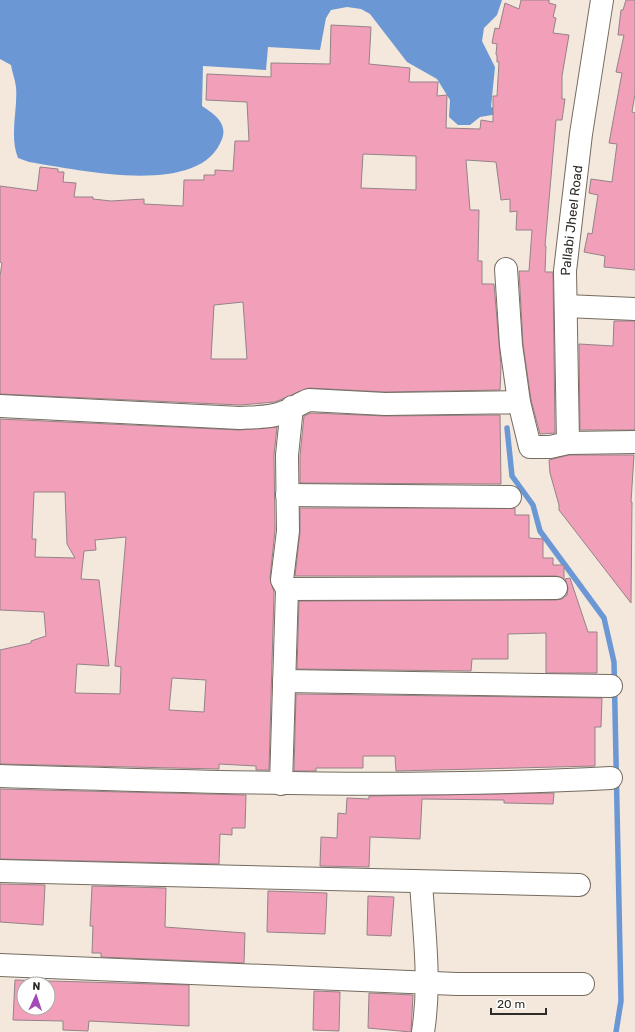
<svg xmlns="http://www.w3.org/2000/svg" width="635" height="1032" viewBox="0 0 635 1032" font-family="Rubik,sans-serif">
<style>
.water{fill:#6b98d5}
.lines{fill:none;stroke-linecap:round;stroke-linejoin:round}
.stream{stroke:#6b98d5;stroke-width:5.5}
.building{fill:#f29fba;stroke:#948388;fill-rule:evenodd}
.street-casing{stroke:#756c60;stroke-width:24}
.secondary-casing{stroke:#756c60;stroke-width:24}
.street{stroke:#fff;stroke-width:22}
.secondary{stroke:#fff;stroke-width:22}
.labels{text-anchor:middle;dominant-baseline:central;stroke-width:4;stroke-linejoin:round;paint-order:stroke}
.street-label{font-size:13px;fill:#2f2b26;stroke:#fff}
</style>
<rect width="100%" height="100%" fill="#f3e8db"/>
<!-- water -->
<path class="water" d="M0,0H502L497,15L484,28L482,41L495,67L491,107L500,110L498,114L480,117L470,125H458L449,117L450,100L437,79L407,62L370,14L361,9L347,7L331,10L326,18L320,50L268,47L266,70L203,66L202,106C214,114 228,123 222,139C200,199 76,169 29,162L18,158C9,135 18,110 16,87C15,79 12,72 11,65L0,59Z"/>
<g class="lines">
<!-- stream -->
<polyline class="stream" points="507,428 512,476 533,505 540,531 604,618 614,662 621,1001 616,1032"/>
</g>
<!-- building -->
<g class="building">
<path d="M521,0H549V3L556,5L553,17L556,18L553,33L569,35L562,76V99H565L562,120H556L545,246H546L545,272H553L555,433L540,434L531,400L523,344L519,271H529L532,230H516L517,211L510,212V199L501,200L496,162L466,160L470,210H479L478,261H482V284H494L501,366L500,390L385,392L309,388L275,402L240,405L0,394V276L2,263L0,262V186L37,191L40,167L58,169V172H64L63,182L76,183L74,197H93V199L111,201L144,199V204L183,206L184,180H204V175H215V170L233,171L235,141H249L247,102L206,100L207,74L271,77V63L330,64L331,25L371,27L369,64L410,68L409,82H438L437,96L447,95L446,128L480,129L481,120L493,122V96H497L499,62H497V56L496,54L497,44L492,43L495,28L499,29L505,3L519,9ZM363,154L416,156V190L361,188ZM243,302L247,359H211L214,305Z"/>
<polygon points="626,0 635,0 635,94 632,112 635,113 635,270 604,267 605,256 584,252 588,233 592,234 598,195 589,193 591,179 612,182 617,144 609,143 622,73 616,72 624,35 618,35 621,10 623,10"/>
<polygon points="614,321 635,321 635,430 580,430 579,344 613,346"/>
<polygon points="311,413 385,416 500,415 501,484 300,483 300,456 304,416"/>
<path d="M0,419L239,430L277,427L274,455L275,530L270,578L274,592L269,770H256V766L219,764V769L0,764V650L31,643V641L46,636L44,612L0,610ZM34,492H65L67,544L75,558L35,557L36,539H32ZM126,537L115,666L121,667L120,694L75,693L77,664L109,666L99,580L81,579L84,551L96,550L95,540ZM172,678L206,680L204,712L169,710Z"/>
<polygon points="569,455 634,455 631,502 632,502 631,603 559,510 559,505 550,473 549,460"/>
<polygon points="300,508 515,508 515,515 529,515 529,538 543,539 543,558 553,558 553,565 564,565 564,579 556,576 295,576 300,532"/>
<polygon points="570,578 588,632 597,632 597,673 546,673 546,633 508,634 508,659 472,659 471,671 297,669 299,601 556,600 562,599 567,595 568,588 565,579"/>
<polygon points="296,694 602,698 601,727 595,727 595,766 396,771 395,756 363,756 363,768 316,768 316,771 294,771"/>
<polygon points="0,789 246,795 245,828 232,828 232,835 220,834 219,864 0,859"/>
<polygon points="554,793 553,804 504,803 504,800 422,799 420,839 370,837 369,867 320,866 321,837 337,838 338,813 346,814 347,798 369,799 369,796"/>
<polygon points="0,884 45,885 43,925 0,922"/>
<polygon points="92,886 166,888 165,927 245,933 244,963 101,957 101,953 92,953 93,926 90,926"/>
<polygon points="268,891 327,893 325,934 267,932"/>
<polygon points="368,896 394,897 391,936 367,935"/>
<path d="M15,980L189,985V1026L89,1021L88,1031L63,1030V1021L13,1020ZM24,984H48V1008H24Z"/>
<polygon points="314,991 340,992 339,1031 313,1030"/>
<polygon points="369,993 413,995 411,1032 368,1028"/>
</g>
<g class="lines">
<!-- street casing -->
<g class="street-casing">
<g id="street">
<polyline points="506,269 511,345 519,402"/>
<polyline points="566,306 635,309"/>
<path d="M0,406L240,418C254,417 271,418 284,412C293,409 300,403 309,400L385,404L519,402L530,447H550L568,443L635,442"/>
<polyline points="287,495 510,497"/>
<polyline points="287,589 556,588"/>
<polyline points="284,681 611,686"/>
<path d="M0,776C204,782 408,789 611,778"/>
<polyline points="281,784 287,589 282,580 288,531 287,455 292,407"/>
<polyline points="0,871 579,885"/>
<path d="M421,882C424,932 431,982 423,1032"/>
<polyline points="0,965 457,984 583,984"/>
</g>
</g>
<!-- secondary casing -->
<g class="secondary-casing">
<g id="secondary">
<path id="s1" d="M568,443L565,271L581,134L602,0"/>
</g>
</g>
<!-- street -->
<use href="#street" class="street"/>
<!-- secondary -->
<use href="#secondary" class="secondary"/>
</g>
<g class="labels">
<!-- street labels -->
<g class="street-label">
<text stroke="none"><textPath href="#s1" startOffset="223">Pallabi Jheel Road</textPath></text>
</g>
</g>
<!-- north arrow -->
<g transform="translate(36 996) rotate(3)"><circle r="19" fill="#ffffff" stroke="#acaaa8"/>
<path d="M0-3L7 15L0 10L-7 15Z" fill="#a34ab5"/>
<text y="-6" font-size="11" font-weight="bold" text-anchor="middle" fill="#2f2b26">N</text>
</g>
<!-- scale -->
<path d="M491 1008v6h55v-6" fill="none" stroke="#2f2b26" stroke-width="2"/>
<text x="497" y="1008" font-size="12" fill="#2f2b26" stroke="#ffffff" stroke-width="3" paint-order="stroke">20 m</text>
</svg>
